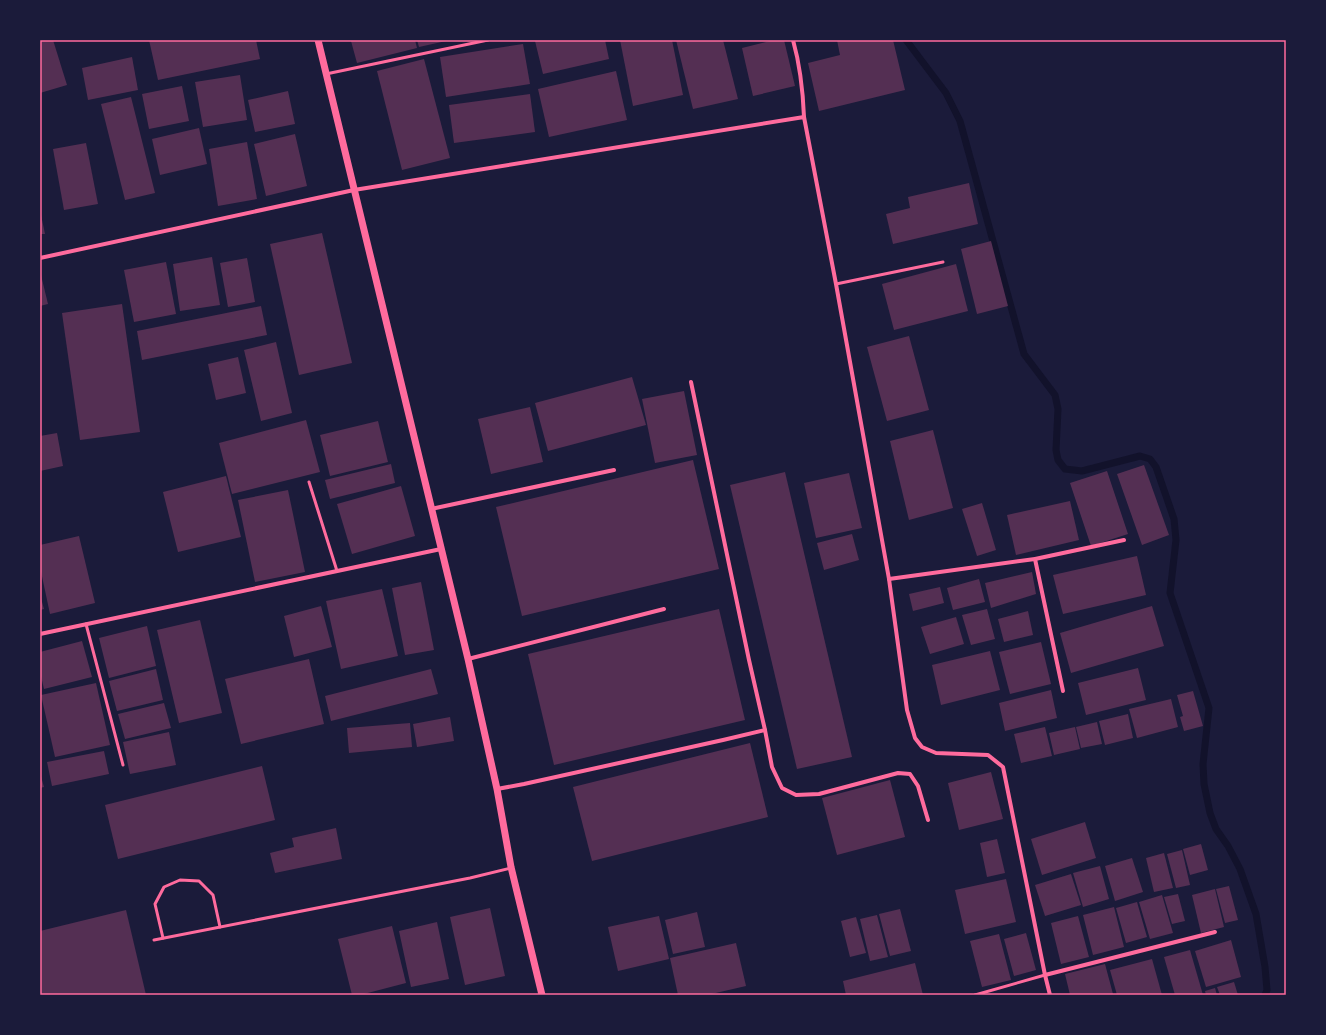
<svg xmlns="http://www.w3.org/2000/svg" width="1326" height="1035" viewBox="0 0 1326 1035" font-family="'Exo 2',sans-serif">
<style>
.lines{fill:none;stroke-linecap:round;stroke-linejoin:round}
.stream{stroke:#12122b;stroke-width:7}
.building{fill:#542f53}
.service{stroke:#ff6b9d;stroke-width:3}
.minor{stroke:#ff6b9d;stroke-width:4}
.tertiary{stroke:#ff6b9d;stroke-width:7}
.neatline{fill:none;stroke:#ff6b9d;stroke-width:1.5}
</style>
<rect width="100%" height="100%" fill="#1b1b3a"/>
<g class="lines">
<!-- stream -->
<polyline class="stream" points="906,40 946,93 960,121 1024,354 1055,395 1058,409 1056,450 1058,460 1065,469 1082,471 1140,456 1150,459 1156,467 1174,519 1176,540 1170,593 1209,708 1203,764 1204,784 1210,813 1216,829 1228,846 1240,869 1256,914 1265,967 1267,990 1265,995"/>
</g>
<!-- building -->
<g class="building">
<polygon points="40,40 53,40 67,85 40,93"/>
<polygon points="149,40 256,40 260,59 158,80"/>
<polygon points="355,40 415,40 417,48 357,63 351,41"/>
<polygon points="417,40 446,40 446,41 419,47"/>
<polygon points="540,40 605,40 609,59 543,74 535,41"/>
<polygon points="620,40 672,40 683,95 633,106"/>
<polygon points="676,40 723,40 738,99 693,109"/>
<polygon points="774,40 784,40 795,86 753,96 742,48"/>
<polygon points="837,40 893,40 905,90 819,111 808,63 840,55"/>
<polygon points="523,44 530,84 446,97 440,57"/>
<polygon points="132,57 138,90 88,100 82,68"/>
<polygon points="424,59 450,158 402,170 377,71"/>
<polygon points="616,71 627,120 549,137 538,89"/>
<polygon points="240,75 247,120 203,127 195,82"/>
<polygon points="182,86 189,121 149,129 142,94"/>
<polygon points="288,91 295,124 255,132 248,100"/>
<polygon points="530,94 535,132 454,143 449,105"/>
<polygon points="131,97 155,193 125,200 101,104"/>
<polygon points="199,128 207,164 160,175 152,139"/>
<polygon points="295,134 307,186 266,196 254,144"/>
<polygon points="247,142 257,199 218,206 209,149"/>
<polygon points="86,143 98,204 64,210 53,149"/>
<polygon points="969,183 978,224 893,244 886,214 910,208 908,197"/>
<polygon points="40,210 45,234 40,234"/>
<polygon points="322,233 352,363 299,375 270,244"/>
<polygon points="991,241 1008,306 977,314 961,249"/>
<polygon points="212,257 220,305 180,311 173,264"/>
<polygon points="247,258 255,302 228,307 220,263"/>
<polygon points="166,262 176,314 134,322 124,270"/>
<polygon points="956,264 968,311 894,330 882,284"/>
<polygon points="40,271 48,304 40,306"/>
<polygon points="122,304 140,432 80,440 62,313"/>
<polygon points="261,306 267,335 142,360 137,331"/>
<polygon points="909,336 929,410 887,421 867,347"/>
<polygon points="276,342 292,413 261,421 244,350"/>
<polygon points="238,357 246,393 216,400 208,364"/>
<polygon points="632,377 646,425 548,451 535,403"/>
<polygon points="684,391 697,455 655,463 642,399"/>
<polygon points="530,407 543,462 491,474 478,419"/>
<polygon points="306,420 320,472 232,494 219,443"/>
<polygon points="378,421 388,462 330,476 320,435"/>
<polygon points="933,430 953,508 909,520 890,441"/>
<polygon points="57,433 63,466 40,471 40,436"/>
<polygon points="693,460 719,569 522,616 496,507"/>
<polygon points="391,464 395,483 330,499 325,480"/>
<polygon points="1144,465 1169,535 1142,545 1117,474"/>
<polygon points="1107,471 1128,534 1091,546 1070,483"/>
<polygon points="785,472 852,757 797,769 730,485"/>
<polygon points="849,473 862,528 816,538 804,483"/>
<polygon points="226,476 241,537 178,552 163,492"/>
<polygon points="401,486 415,536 352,554 337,504"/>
<polygon points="288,490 305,572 255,582 238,500"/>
<polygon points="1070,501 1079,540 1016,555 1007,515"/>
<polygon points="982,503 996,550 977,556 962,509"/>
<polygon points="852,534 859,560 824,570 817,543"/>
<polygon points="79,536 95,603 50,614 40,567 40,545"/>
<polygon points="1137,556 1146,595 1063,614 1053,575"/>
<polygon points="1032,572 1036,594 991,608 985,583"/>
<polygon points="979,579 985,602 953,610 947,588"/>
<polygon points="421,582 434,650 405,655 392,588"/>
<polygon points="940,587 944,603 913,611 909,594"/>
<polygon points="382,589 398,656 341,669 326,601"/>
<polygon points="40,595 44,609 40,610"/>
<polygon points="321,606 332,647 294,657 284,616"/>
<polygon points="1152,606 1164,646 1071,673 1060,633"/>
<polygon points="719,609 745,720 554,765 528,654"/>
<polygon points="987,609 995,639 971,645 962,615"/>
<polygon points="1028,611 1033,635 1004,642 998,619"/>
<polygon points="956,617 964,644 930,654 921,627"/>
<polygon points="200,620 222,713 179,723 157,630"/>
<polygon points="147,626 156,666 109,678 99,638"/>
<polygon points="82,641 92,677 44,689 40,672 40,652"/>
<polygon points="1041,642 1051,684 1010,694 999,652"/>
<polygon points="990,651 1000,690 941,705 932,665"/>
<polygon points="309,659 324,724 241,744 225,679"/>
<polygon points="1138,668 1146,700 1086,715 1078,683"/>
<polygon points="156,669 163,700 117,711 109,681"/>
<polygon points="431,669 438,694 331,721 325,696"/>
<polygon points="96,683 110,745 55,757 41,695"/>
<polygon points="1051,690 1057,718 1005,731 999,703"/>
<polygon points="1193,691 1203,726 1184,731 1180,717 1183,716 1177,695"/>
<polygon points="1171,699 1178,727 1137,738 1129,709"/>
<polygon points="164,703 171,728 125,739 118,714"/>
<polygon points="1128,714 1133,738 1105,745 1099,721"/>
<polygon points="450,717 454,741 417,747 413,724"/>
<polygon points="1097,722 1102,744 1081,748 1076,727"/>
<polygon points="410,723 412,747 349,753 347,728"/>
<polygon points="1045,727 1052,756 1021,763 1014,734"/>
<polygon points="1075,727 1080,749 1054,755 1049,733"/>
<polygon points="169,732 176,765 130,774 123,742"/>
<polygon points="750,743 768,817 592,861 573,787"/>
<polygon points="104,751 109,774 52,786 47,762"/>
<polygon points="262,766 275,820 118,859 105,805"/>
<polygon points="991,772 1003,819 959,830 948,783"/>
<polygon points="40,773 44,787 40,788"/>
<polygon points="890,780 905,837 837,855 822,798"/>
<polygon points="1085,822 1096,858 1042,875 1031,839"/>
<polygon points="336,828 342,859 275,873 270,853 294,847 292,838"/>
<polygon points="997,839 1005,873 987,877 980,843"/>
<polygon points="1201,844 1208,870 1190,875 1183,849"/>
<polygon points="1182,850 1190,885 1176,888 1167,854"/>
<polygon points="1164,853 1173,888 1154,892 1146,858"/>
<polygon points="1132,858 1143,892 1115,901 1105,866"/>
<polygon points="1100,866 1109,899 1083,907 1073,873"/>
<polygon points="1071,874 1081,905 1045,916 1035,885"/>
<polygon points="1006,879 1016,922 965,934 955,890"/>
<polygon points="1229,886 1238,920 1225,923 1216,889"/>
<polygon points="1215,889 1224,927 1201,933 1192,895"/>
<polygon points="1178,894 1185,921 1172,924 1164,897"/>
<polygon points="1162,895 1173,933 1150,939 1139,902"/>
<polygon points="1137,902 1147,937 1126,943 1116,908"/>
<polygon points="1114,907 1124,947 1093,955 1083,915"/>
<polygon points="490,908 505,976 465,985 450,917"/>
<polygon points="900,909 911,951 890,956 879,914"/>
<polygon points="126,910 146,995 40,995 40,931"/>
<polygon points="697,912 705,947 673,954 665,920"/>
<polygon points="877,915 888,957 870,961 860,919"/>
<polygon points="659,916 669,959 618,971 608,927"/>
<polygon points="1078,916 1089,957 1061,964 1051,923"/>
<polygon points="856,917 866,953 850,957 841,921"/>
<polygon points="437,922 449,979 411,987 399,931"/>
<polygon points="392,926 406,983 360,995 352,995 338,939"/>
<polygon points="1026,933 1036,970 1014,976 1004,939"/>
<polygon points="999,934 1011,980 982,987 970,941"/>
<polygon points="1231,940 1241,977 1206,987 1195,951"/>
<polygon points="736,943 746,986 707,995 678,995 670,958"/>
<polygon points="1190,950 1203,995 1175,995 1164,957"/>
<polygon points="1152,959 1162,995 1117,995 1110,970"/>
<polygon points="915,963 923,995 846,995 843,981"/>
<polygon points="1105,964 1113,994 1070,995 1065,974"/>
<polygon points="1234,982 1238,995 1220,995 1217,987"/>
<polygon points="1215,988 1217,995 1206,995 1205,991"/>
</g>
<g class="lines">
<!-- service -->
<g class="service">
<polyline points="326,74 488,40"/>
<polyline points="836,284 943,262"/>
<polyline points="309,482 337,571"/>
<polyline points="86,624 123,765"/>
<polyline points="163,938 155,904 164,887 180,880 199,881 213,895 220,927"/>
<polyline points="154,940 470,878 511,868"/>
<polyline points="975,995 1045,975"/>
</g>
<!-- minor -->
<g class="minor">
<path d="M793,40C800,65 803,92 804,117"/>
<polyline points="40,258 354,190 804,117 836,284 889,579 907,710 915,738 922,747 936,753 988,755 1003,767 1045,975 1050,995"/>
<polyline points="431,509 614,470"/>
<polyline points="1035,559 1063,691"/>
<polyline points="889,579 1035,559 1124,540"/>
<polyline points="40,634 441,549"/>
<polyline points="468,659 664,609"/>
<polyline points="765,730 772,767 782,788 796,795 819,794 898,773 910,774 918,786 928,820"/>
<polyline points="497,789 524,784 723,740 765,730 749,660 691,382"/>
<polyline points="1045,975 1215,932"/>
</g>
<!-- tertiary -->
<polyline class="tertiary" points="318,40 468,659 497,789 511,867 542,995"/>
</g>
<!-- border -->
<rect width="1326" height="1035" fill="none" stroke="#1b1b3a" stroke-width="82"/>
<rect x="41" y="41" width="1244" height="953" class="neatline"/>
</svg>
